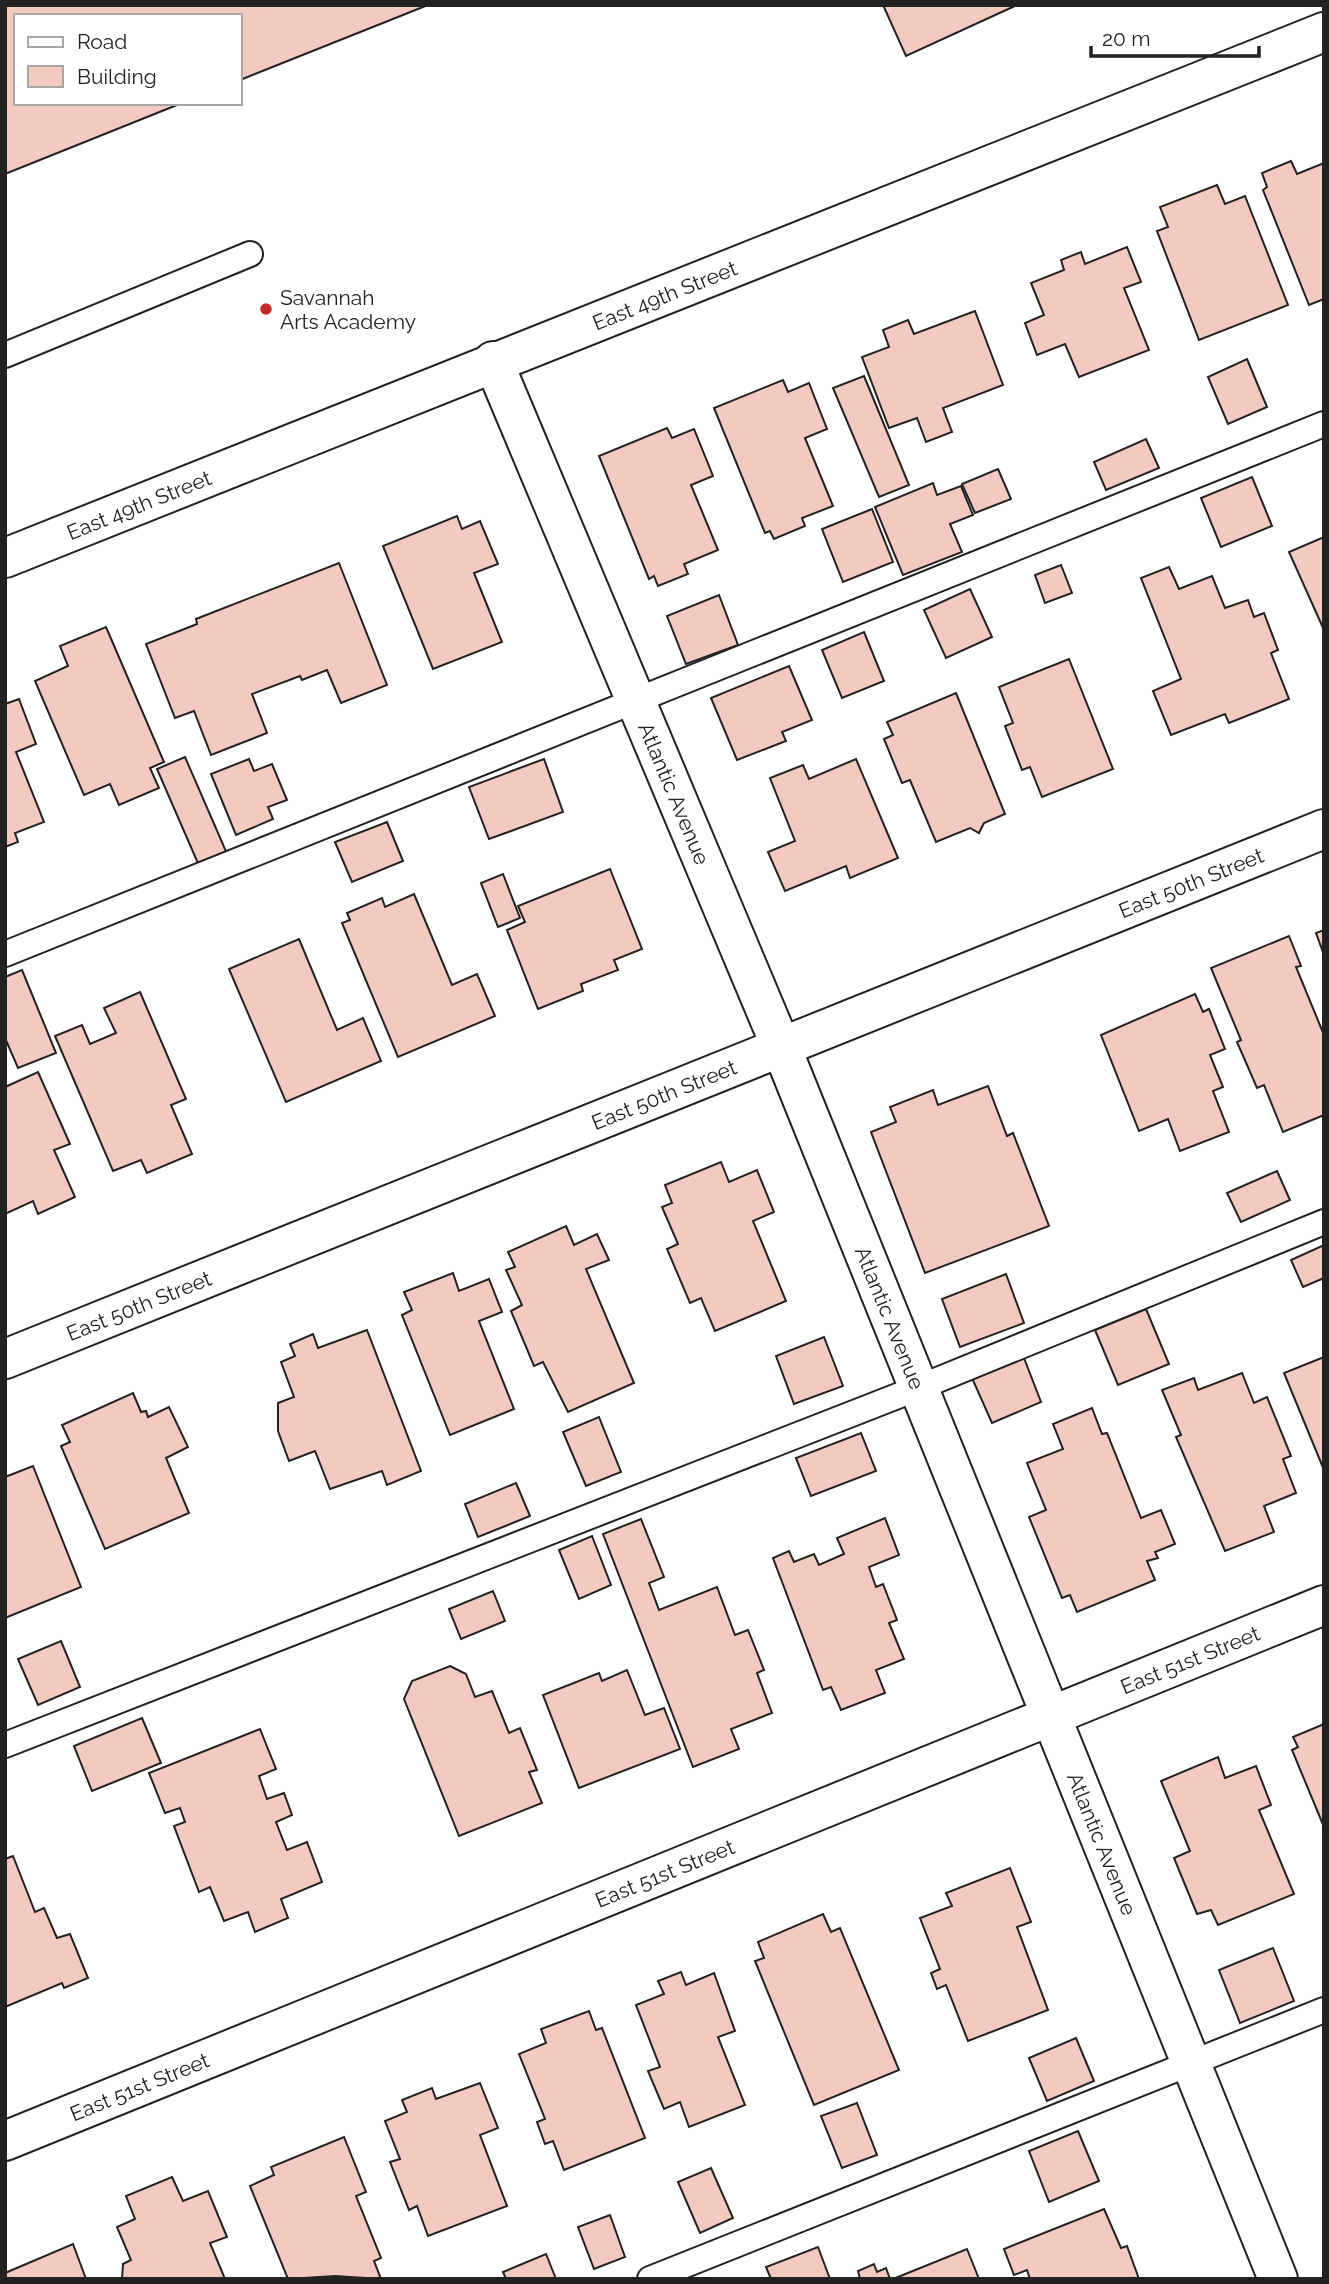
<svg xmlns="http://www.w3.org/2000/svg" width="1329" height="2284" viewBox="0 0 1329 2284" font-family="Raleway,sans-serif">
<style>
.building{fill:#f3c9c0;stroke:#222;stroke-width:2}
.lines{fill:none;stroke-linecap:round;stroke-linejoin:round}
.service-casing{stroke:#222;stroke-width:28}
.minor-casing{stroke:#222;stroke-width:42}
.service{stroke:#fff;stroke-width:24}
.minor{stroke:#fff;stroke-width:38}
.poi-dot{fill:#c62828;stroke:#fff;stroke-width:2.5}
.labels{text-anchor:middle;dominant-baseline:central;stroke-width:5;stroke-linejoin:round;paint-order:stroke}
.street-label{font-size:21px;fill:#222;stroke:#fff}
.poi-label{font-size:21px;fill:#222;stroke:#fff;text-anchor:start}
</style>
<rect width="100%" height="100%" fill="#fff"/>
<!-- building -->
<g class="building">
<polygon points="5,5 428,5 240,80 240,16 16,16 16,103 182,103 5,174"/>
<polygon points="883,5 1017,5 906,56"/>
<polygon points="1291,161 1297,174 1324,163 1324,299 1309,305 1263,190 1267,187 1262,173"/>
<polygon points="1217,185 1225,204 1245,196 1288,305 1199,340 1157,231 1168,227 1160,207"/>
<polygon points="1127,247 1141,282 1124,288 1149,350 1079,377 1065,344 1037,355 1025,323 1044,315 1031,283 1064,270 1061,260 1081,252 1085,264"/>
<polygon points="975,311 1003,385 943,408 952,432 926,442 917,418 889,428 862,357 889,347 883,330 908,320 914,334"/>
<polygon points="1247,359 1267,407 1228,424 1208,377"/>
<polygon points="864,376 909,485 879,497 833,388"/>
<polygon points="783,380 788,392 809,383 827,429 805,438 833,506 802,518 805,526 774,539 770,531 765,533 714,408"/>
<polygon points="667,428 672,438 694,429 713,476 691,485 718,550 684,564 688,574 658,586 654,576 649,579 599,456"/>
<polygon points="1146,439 1159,468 1106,490 1094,462"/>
<polygon points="998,469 1011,499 975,513 962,484"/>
<polygon points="1252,477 1272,526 1221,547 1201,498"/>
<polygon points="933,483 937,495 961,486 973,515 950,524 962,552 903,575 875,507"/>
<polygon points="872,509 893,562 843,582 822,529"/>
<polygon points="457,516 462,529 480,521 498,564 474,573 502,642 433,669 383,546"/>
<polygon points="1324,537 1324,630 1289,552"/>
<polygon points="339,563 387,685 341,703 327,670 302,680 300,676 252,694 267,733 211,755 194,711 175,718 146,644 197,624 196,619"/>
<polygon points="1061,565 1072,593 1045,603 1035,575"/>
<polygon points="1169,567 1179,589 1212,576 1225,608 1248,600 1254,617 1264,613 1278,650 1271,653 1289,699 1229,723 1225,714 1171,735 1153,691 1181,679 1141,578"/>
<polygon points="970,589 992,637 946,658 924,610"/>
<polygon points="719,595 738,645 686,664 667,616"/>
<polygon points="106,627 164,762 150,768 159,788 119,805 110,784 84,795 35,681 68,666 60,646"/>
<polygon points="864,632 884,681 842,698 822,650"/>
<polygon points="1069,659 1113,769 1042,797 1030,767 1022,770 1005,726 1013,723 999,687"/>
<polygon points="789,666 812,720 782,732 786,741 737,760 711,698"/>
<polygon points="956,693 1005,814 984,823 979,833 970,828 936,842 910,780 902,783 884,739 893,735 887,722"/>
<polygon points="19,699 36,744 16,752 44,822 15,833 18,842 5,847 5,704"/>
<polygon points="185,757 228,856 200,868 157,769"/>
<polygon points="249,759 254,771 272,764 287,800 268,807 273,819 236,835 211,774"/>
<polygon points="544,759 563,812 489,839 469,787"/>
<polygon points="856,759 898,858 850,878 846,866 785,891 768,852 795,841 770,778 803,765 809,779"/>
<polygon points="387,822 403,861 352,882 335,842"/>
<polygon points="610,869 642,949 614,960 618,970 581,984 583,991 538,1009 507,930 525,922 518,906"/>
<polygon points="503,874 520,918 498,927 481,883"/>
<polygon points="414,894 452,985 477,974 495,1016 398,1057 342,923 350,920 347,913 382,898 385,907"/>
<polygon points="1324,930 1324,955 1316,933"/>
<polygon points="1289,936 1301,966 1296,967 1324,1035 1324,1115 1283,1132 1264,1085 1257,1088 1237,1042 1241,1040 1211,968"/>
<polygon points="299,939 337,1030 363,1018 381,1061 286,1102 229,969"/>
<polygon points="22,970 56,1053 18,1068 5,1038 5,977"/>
<polygon points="140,992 186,1099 171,1105 192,1154 147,1173 141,1160 113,1171 55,1036 82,1025 90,1044 116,1033 104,1008"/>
<polygon points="1195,994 1203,1012 1209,1009 1225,1049 1210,1055 1223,1087 1213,1091 1229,1132 1180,1151 1168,1119 1139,1131 1101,1035"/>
<polygon points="38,1072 70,1144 54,1150 75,1197 38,1214 33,1201 5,1214 5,1087"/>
<polygon points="988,1086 1007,1136 1013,1133 1049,1226 925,1273 871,1132 896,1122 890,1107 933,1090 938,1105"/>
<polygon points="721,1162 729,1182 757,1170 774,1212 753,1221 786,1301 715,1331 701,1298 690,1303 667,1249 678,1244 662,1207 672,1203 665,1185"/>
<polygon points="1277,1171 1290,1200 1241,1222 1227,1193"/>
<polygon points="566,1226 574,1245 597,1234 609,1260 586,1269 634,1383 568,1412 543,1362 534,1366 511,1311 522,1305 506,1270 515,1267 508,1252"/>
<polygon points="1324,1245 1324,1278 1303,1287 1291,1260"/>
<polygon points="453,1273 459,1291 489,1279 502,1312 479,1321 514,1409 450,1435 402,1315 412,1310 404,1292"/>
<polygon points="1006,1274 1024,1323 960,1347 942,1299"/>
<polygon points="1146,1309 1169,1364 1118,1385 1095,1330"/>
<polygon points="367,1330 421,1471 387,1485 382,1471 330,1489 315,1451 289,1461 278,1431 278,1403 294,1397 281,1362 295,1356 290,1344 313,1334 318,1348"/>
<polygon points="824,1337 843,1386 794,1404 776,1356"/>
<polygon points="1324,1357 1324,1470 1284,1373"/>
<polygon points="1024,1358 1041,1402 992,1423 972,1378"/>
<polygon points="1242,1373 1254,1403 1267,1397 1291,1456 1283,1459 1296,1493 1264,1506 1274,1532 1225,1551 1176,1437 1181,1435 1162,1390 1194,1378 1198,1390"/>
<polygon points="133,1393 141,1412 146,1411 148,1417 169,1407 188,1447 166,1458 189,1513 105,1549 61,1446 70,1442 62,1425"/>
<polygon points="1092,1408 1102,1434 1107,1433 1141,1518 1161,1510 1175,1544 1155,1552 1158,1558 1147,1561 1155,1580 1077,1612 1070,1595 1062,1598 1029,1517 1046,1510 1027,1463 1063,1449 1053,1424"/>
<polygon points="599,1417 621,1472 586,1486 563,1432"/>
<polygon points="861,1433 876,1471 811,1496 796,1458"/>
<polygon points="33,1466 81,1587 5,1618 5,1477"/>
<polygon points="516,1483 530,1516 478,1537 465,1504"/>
<polygon points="885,1518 899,1555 869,1567 876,1587 883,1584 897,1620 889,1623 904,1659 876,1670 885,1693 841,1710 831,1687 823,1690 773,1558 789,1551 794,1562 814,1554 819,1565 844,1554 837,1538"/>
<polygon points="641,1519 664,1577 649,1583 659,1610 717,1587 735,1635 748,1630 764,1670 757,1673 772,1713 731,1729 739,1749 693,1767 603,1534"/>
<polygon points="592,1536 611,1585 579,1599 559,1550"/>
<polygon points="493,1591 505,1621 461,1639 449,1609"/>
<polygon points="61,1641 80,1687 38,1705 18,1659"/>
<polygon points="450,1666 466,1674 475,1697 492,1691 509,1733 520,1728 537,1770 529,1772 542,1803 459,1836 404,1699 412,1681"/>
<polygon points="627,1670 645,1715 664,1708 680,1749 579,1788 543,1695 599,1673 602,1681"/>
<polygon points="142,1718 161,1763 92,1791 74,1746"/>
<polygon points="1324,1724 1324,1827 1292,1750 1298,1747 1293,1737"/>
<polygon points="260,1729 276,1769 259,1776 267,1799 284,1793 292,1815 276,1822 287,1850 307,1842 322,1882 281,1899 288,1918 255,1932 248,1912 224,1921 210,1887 199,1892 174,1826 185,1822 180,1808 165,1813 149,1773"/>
<polygon points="1218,1757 1225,1778 1256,1766 1271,1805 1259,1810 1294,1894 1218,1925 1211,1910 1197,1914 1174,1858 1190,1851 1161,1781"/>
<polygon points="13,1856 35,1912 44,1908 57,1938 70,1934 88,1978 64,1988 62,1983 5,2007 5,1859"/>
<polygon points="1010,1868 1031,1922 1017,1927 1048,2010 968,2041 946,1985 937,1989 931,1973 940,1969 920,1918 952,1906 946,1893"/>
<polygon points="823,1914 831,1932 840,1928 899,2070 814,2105 755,1961 764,1958 758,1942"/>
<polygon points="1273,1948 1294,2001 1240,2023 1219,1970"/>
<polygon points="681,1972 686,1985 714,1973 735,2031 718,2037 745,2105 689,2127 680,2102 664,2109 648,2071 660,2067 636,2005 664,1994 658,1981"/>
<polygon points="589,2011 596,2030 602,2028 645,2138 564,2170 553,2141 545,2144 537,2122 545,2119 519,2054 546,2043 541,2029"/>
<polygon points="1076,2038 1094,2081 1047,2101 1029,2058"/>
<polygon points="480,2083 498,2128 480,2135 507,2206 428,2236 417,2206 409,2210 390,2162 400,2159 385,2121 407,2112 402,2100 432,2088 436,2099"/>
<polygon points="857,2103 877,2155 842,2168 821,2116"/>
<polygon points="1078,2131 1099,2181 1049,2202 1029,2151"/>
<polygon points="344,2137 366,2192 356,2196 381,2258 374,2261 381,2279 335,2276 288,2279 250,2186 274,2175 271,2167"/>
<polygon points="711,2168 733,2218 700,2233 678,2182"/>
<polygon points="172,2177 183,2201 208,2191 227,2237 210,2243 225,2279 122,2279 123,2264 131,2260 117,2227 135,2219 126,2196"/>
<polygon points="1104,2209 1121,2248 1127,2246 1139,2279 1030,2279 1027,2270 1014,2275 1004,2249"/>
<polygon points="610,2215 625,2257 594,2269 578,2227"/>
<polygon points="73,2244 86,2279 5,2279 5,2273"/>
<polygon points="818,2247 830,2279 771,2279 766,2267"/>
<polygon points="967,2249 979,2279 893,2279"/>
<polygon points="546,2254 556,2279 506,2279 503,2272"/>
<polygon points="874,2264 877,2272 886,2268 890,2279 860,2279 858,2271"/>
</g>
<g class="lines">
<!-- service casing -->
<g class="service-casing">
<g id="service">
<polyline points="5,355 250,254"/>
<polyline points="5,954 1324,424"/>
<polyline points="5,1745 918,1388 1324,1222"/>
<polyline points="650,2279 1324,2010"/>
</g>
</g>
<!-- minor casing -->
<g class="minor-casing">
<g id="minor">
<path id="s1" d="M493,361L782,1049L1278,2279"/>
<path id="s2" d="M5,558L1324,32"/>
<path id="s3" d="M5,1359L1324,829"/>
<path id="s4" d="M5,2141L1324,1605"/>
</g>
</g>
<!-- service -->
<use href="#service" class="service"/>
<!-- minor -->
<use href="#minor" class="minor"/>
</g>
<!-- markers -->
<circle class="poi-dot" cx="266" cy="309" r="7"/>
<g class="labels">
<!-- street labels -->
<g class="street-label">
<text stroke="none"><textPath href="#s2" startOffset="710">East 49th Street</textPath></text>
<text stroke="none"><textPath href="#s2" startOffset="144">East 49th Street</textPath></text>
<text stroke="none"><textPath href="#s1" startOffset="469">Atlantic Avenue</textPath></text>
<text stroke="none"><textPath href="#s3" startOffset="1278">East 50th Street</textPath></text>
<text stroke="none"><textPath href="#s3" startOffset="710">East 50th Street</textPath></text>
<text stroke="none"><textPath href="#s3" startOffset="144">East 50th Street</textPath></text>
<text stroke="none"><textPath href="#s1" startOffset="1036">Atlantic Avenue</textPath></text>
<text stroke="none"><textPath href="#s4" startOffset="1279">East 51st Street</textPath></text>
<text stroke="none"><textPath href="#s1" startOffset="1603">Atlantic Avenue</textPath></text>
<text stroke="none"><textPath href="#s4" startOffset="712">East 51st Street</textPath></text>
<text stroke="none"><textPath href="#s4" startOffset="145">East 51st Street</textPath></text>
</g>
<!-- poi labels -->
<g class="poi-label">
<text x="280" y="297">Savannah<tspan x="280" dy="24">Arts Academy</tspan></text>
</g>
</g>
<!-- border -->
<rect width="1329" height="2284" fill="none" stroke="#222222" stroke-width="14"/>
<!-- legend -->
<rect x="14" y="14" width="228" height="91" fill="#ffffff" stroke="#a7a7a7" stroke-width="2"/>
<rect x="28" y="37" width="35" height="10" fill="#ffffff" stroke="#a7a7a7" stroke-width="2"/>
<text x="77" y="49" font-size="21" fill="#222222">Road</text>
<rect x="28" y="66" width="35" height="21" fill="#f3c9c0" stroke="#a7a7a7" stroke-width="2"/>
<text x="77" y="84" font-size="21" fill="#222222">Building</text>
<!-- scale -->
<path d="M1091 46v10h168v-10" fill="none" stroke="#222222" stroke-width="3.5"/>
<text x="1102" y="46" font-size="21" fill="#222222" stroke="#ffffff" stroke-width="5" paint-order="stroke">20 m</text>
</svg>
